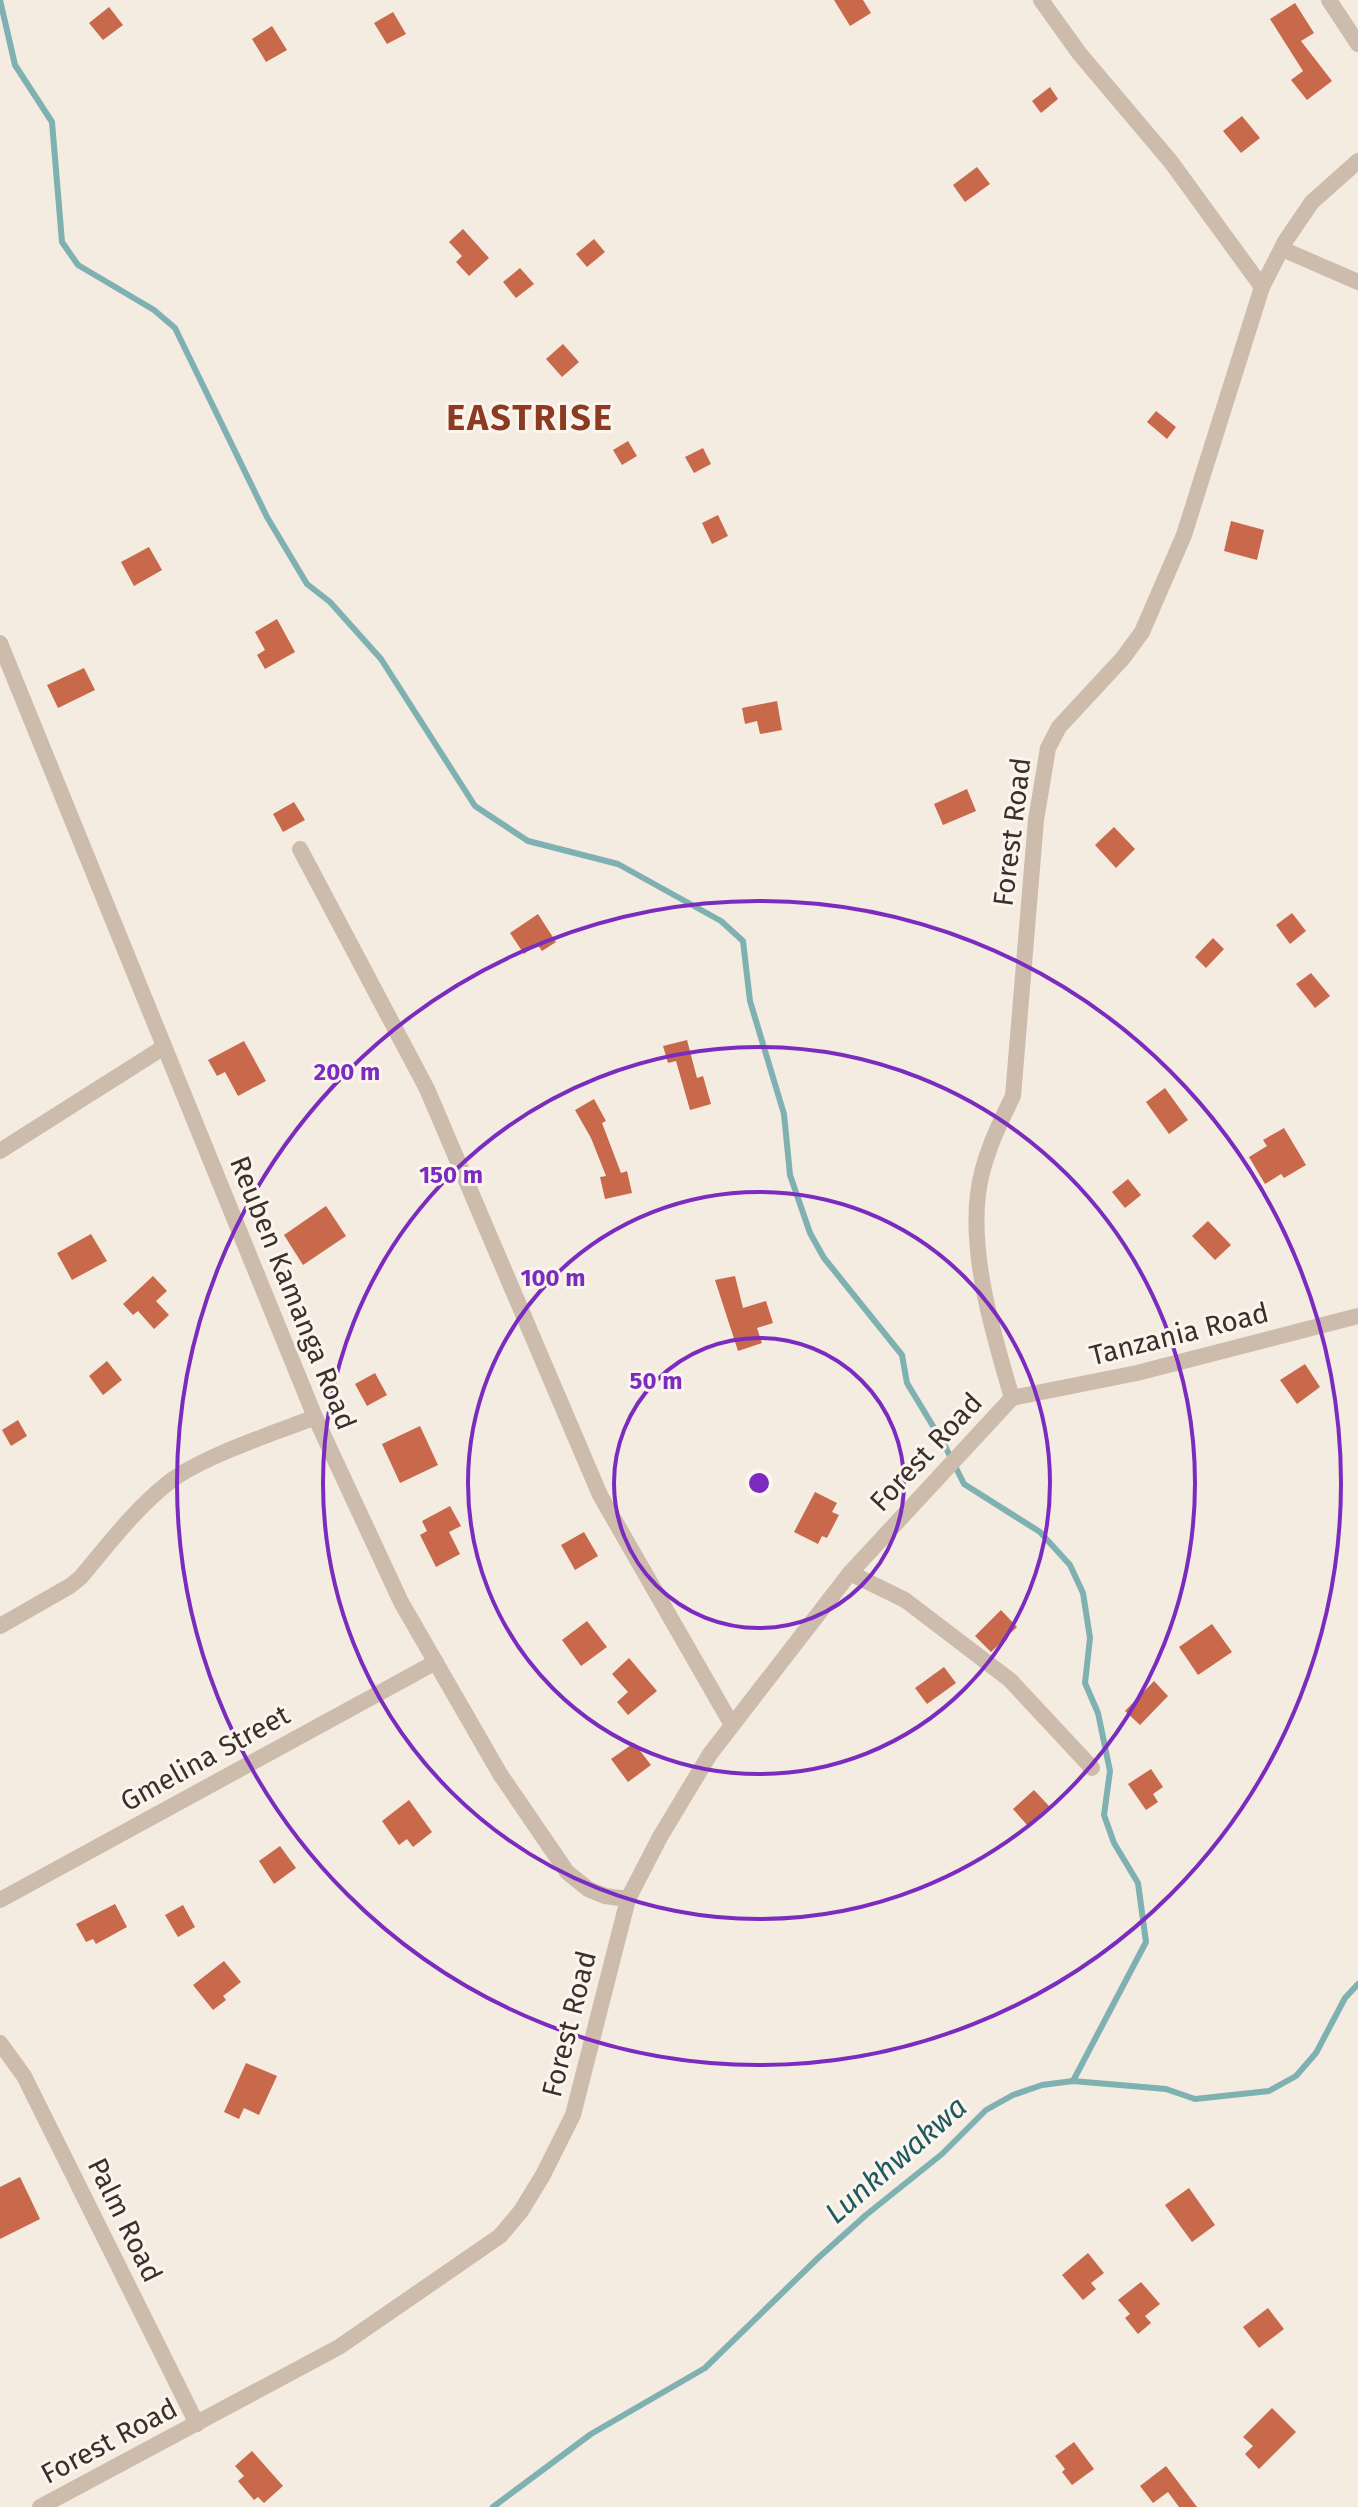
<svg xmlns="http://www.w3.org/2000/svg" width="1358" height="2507" viewBox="0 0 1358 2507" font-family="'Fira Sans',sans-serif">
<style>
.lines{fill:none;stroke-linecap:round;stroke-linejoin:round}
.stream{stroke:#7fb0b2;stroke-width:6}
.building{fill:#c8694b}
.street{stroke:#cdbbac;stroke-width:16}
.ring{fill:none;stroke:#7b2cbf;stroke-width:4}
.labels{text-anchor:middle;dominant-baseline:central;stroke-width:6;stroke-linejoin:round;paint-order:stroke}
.street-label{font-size:28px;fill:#3b302b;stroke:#fbf5ee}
.water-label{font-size:30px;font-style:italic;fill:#1f5a5e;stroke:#fbf5ee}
.district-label{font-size:36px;font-weight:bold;letter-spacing:2px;fill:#8c3b22;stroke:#fbf5ee}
.centre{fill:#7b2cbf;stroke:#fbf5ee;stroke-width:4}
.ring-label{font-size:24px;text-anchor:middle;font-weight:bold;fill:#7b2cbf;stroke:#fbf5ee;stroke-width:6;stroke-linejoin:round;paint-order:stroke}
</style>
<rect width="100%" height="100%" fill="#f4ebe1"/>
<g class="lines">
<!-- stream -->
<g class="stream">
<polyline points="0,0 15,65 52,122 62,242 78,265 154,310 175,328 267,517 307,584 330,602 381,659 475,806 528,841 618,864 721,921 743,941 750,1001 784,1114 790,1175 810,1233 824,1258 902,1355 907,1383 945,1446 964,1484 1040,1532 1070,1565 1083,1593 1090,1638 1085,1683 1098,1713 1110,1771 1104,1815 1114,1843 1138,1883 1146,1942 1073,2081"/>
<polyline points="493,2507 591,2434 705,2368 817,2259 866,2215 942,2154 986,2110 1013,2095 1042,2085 1073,2081 1166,2089 1195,2099 1269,2091 1296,2076 1316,2053 1345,1998 1358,1984"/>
</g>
</g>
<!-- building -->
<g class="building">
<polygon points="834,0 863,0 871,13 850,26"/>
<polygon points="1295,3 1314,33 1301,41 1332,81 1307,100 1291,80 1303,71 1270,19"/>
<polygon points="109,7 123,25 103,40 89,23"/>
<polygon points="393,12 406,34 387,44 374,23"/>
<polygon points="272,26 287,50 266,62 252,39"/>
<polygon points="1050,87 1058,99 1041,113 1032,101"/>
<polygon points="1242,116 1260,138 1241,153 1223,131"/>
<polygon points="977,167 990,184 965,202 953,185"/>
<polygon points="463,229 489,258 469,276 456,262 462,256 449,242"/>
<polygon points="594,239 605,252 587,267 576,254"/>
<polygon points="520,268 534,284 516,298 503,282"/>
<polygon points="563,344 579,362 562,377 546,359"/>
<polygon points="1156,411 1176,427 1167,439 1147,422"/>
<polygon points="628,441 637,456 622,465 613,450"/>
<polygon points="703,448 711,464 694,473 685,457"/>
<polygon points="718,515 728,536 712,544 702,523"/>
<polygon points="1231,521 1264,530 1257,560 1224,551"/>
<polygon points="149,547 162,570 134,586 121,562"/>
<polygon points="277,619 295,652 265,669 257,655 265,650 255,632"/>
<polygon points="84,668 95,690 58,708 47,685"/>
<polygon points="777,701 782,730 760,734 757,721 745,724 742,708"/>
<polygon points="967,789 976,811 943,825 934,804"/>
<polygon points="294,802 305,820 283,832 273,814"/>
<polygon points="1114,827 1135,849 1116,868 1095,845"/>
<polygon points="1292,913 1306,931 1290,944 1276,925"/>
<polygon points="538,914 556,942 542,951 537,944 524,954 510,933"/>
<polygon points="1213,938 1224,949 1206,968 1195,957"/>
<polygon points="1311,973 1330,996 1315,1008 1296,984"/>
<polygon points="687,1040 697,1078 703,1076 711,1104 690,1110 676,1061 668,1063 663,1046"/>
<polygon points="244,1041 266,1081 238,1096 225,1072 217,1076 208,1060"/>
<polygon points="1165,1088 1188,1120 1169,1134 1146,1102"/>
<polygon points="594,1099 606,1121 602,1123 621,1173 627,1171 632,1193 605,1199 600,1177 606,1176 591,1138 575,1110"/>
<polygon points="1284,1128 1306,1165 1284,1178 1281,1174 1265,1184 1249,1157 1267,1146 1263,1140"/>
<polygon points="1128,1179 1141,1195 1125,1208 1112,1192"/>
<polygon points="326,1206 346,1236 303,1265 284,1235"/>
<polygon points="1208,1221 1231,1245 1215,1260 1192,1236"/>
<polygon points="91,1234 107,1261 72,1280 57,1253"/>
<polygon points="153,1276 167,1291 156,1301 169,1315 154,1329 138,1311 133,1315 123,1304"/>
<polygon points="735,1276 743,1308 766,1301 773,1323 757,1328 762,1343 738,1351 715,1280"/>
<polygon points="107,1361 122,1380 103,1395 89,1376"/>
<polygon points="1305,1364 1320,1387 1297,1404 1280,1380"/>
<polygon points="375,1373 387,1395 367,1406 355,1384"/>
<polygon points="18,1420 27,1436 11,1446 2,1430"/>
<polygon points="420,1426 438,1465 400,1483 382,1444"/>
<polygon points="815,1492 837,1503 832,1512 839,1515 827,1538 822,1536 818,1544 794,1532"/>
<polygon points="450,1506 461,1526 449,1532 460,1554 436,1567 420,1535 427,1531 422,1521"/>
<polygon points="584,1532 598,1556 575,1570 561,1545"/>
<polygon points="1001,1610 1017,1627 991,1652 975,1636"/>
<polygon points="587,1621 607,1647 581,1666 562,1640"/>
<polygon points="1212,1624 1232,1652 1198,1675 1179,1647"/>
<polygon points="629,1658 657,1691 628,1715 617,1702 628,1692 612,1674"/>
<polygon points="944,1667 956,1683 927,1704 915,1688"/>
<polygon points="1154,1681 1168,1696 1140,1725 1125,1711"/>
<polygon points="634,1743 651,1765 628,1782 611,1759"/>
<polygon points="1151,1769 1163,1787 1153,1794 1158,1802 1146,1810 1128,1784"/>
<polygon points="1034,1790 1049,1806 1028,1826 1013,1809"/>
<polygon points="409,1800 432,1832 413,1847 407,1839 399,1845 382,1821"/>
<polygon points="280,1846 296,1868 274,1884 259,1861"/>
<polygon points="115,1904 127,1927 96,1944 93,1939 86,1942 76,1924"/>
<polygon points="183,1905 195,1927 178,1937 165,1915"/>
<polygon points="224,1961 241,1982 223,1996 226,2000 213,2010 193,1985"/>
<polygon points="246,2063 277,2076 259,2115 244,2108 239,2119 224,2112"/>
<polygon points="20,2177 40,2219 0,2239 0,2187"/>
<polygon points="1189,2188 1215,2225 1192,2242 1165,2205"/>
<polygon points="1088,2253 1104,2273 1091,2283 1096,2289 1083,2300 1062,2275"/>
<polygon points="1141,2282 1160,2304 1145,2316 1151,2323 1138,2334 1125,2318 1130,2314 1118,2300"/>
<polygon points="1268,2308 1284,2329 1259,2348 1243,2327"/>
<polygon points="1272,2408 1296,2432 1259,2469 1245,2454 1253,2446 1243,2437"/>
<polygon points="1074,2442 1094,2469 1072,2485 1062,2472 1065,2469 1055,2456"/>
<polygon points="252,2451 283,2486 264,2503 258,2497 254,2500 238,2481 244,2476 235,2466"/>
<polygon points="1166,2466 1197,2507 1179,2507 1168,2492 1153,2503 1140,2486"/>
</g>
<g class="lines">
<!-- street -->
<g class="street">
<polyline points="1041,0 1079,53 1171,162 1262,287"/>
<polyline points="1329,0 1358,44"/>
<polyline points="1282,249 1358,282"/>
<polyline points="0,643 315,1417 401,1602 500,1774 567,1872 588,1889 605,1896 628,1899"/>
<polyline points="300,849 427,1089 600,1495 732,1725"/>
<polyline points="0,1151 164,1047"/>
<path d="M1012,1398C994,1336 970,1259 978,1194C982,1160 998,1126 1013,1096L1036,820L1048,748L1059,727L1123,658L1142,632L1184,535L1262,287L1286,240L1312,202L1358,161"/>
<polyline points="1012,1398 1137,1373 1358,1316"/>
<polyline points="850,1573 905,1600 1010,1680 1092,1768"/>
<path d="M0,1626L70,1586L80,1578C108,1545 134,1510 168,1483C202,1456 273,1434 315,1417"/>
<polyline points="0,1900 436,1662"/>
<polyline points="0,2043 24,2076 197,2424"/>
<polyline points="40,2507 339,2347 500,2236 521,2211 543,2175 573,2115 628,1899 660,1837 710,1754 850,1573 1012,1398"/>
</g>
</g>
<!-- distance rings -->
<g class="ring">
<circle cx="759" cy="1483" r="145"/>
<circle cx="759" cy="1483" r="291"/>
<circle cx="759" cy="1483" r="436"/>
<circle cx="759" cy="1483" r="582"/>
</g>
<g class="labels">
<!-- street labels -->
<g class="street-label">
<text transform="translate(1012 832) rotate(-83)">Forest Road</text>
<text transform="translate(293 1293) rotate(68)">Reuben Kamanga Road</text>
<text transform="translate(1179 1334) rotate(-14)">Tanzania Road</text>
<text transform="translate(926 1452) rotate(-47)">Forest Road</text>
<text transform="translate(205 1758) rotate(-29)">Gmelina Street</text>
<text transform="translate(569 2024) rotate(-76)">Forest Road</text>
<text transform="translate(125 2220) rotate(64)">Palm Road</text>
<text transform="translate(109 2441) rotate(-28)">Forest Road</text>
</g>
<!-- water labels -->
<g class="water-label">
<text transform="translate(896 2160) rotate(-41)">Lunkhwakwa</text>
</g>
<!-- district labels -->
<g class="district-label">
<text x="530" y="418">EASTRISE</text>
</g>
</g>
<circle cx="759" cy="1483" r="12" class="centre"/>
<g class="ring-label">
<text x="347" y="1080">200 m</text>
<text x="451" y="1183">150 m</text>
<text x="553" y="1286">100 m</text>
<text x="656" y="1389">50 m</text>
</g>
</svg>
